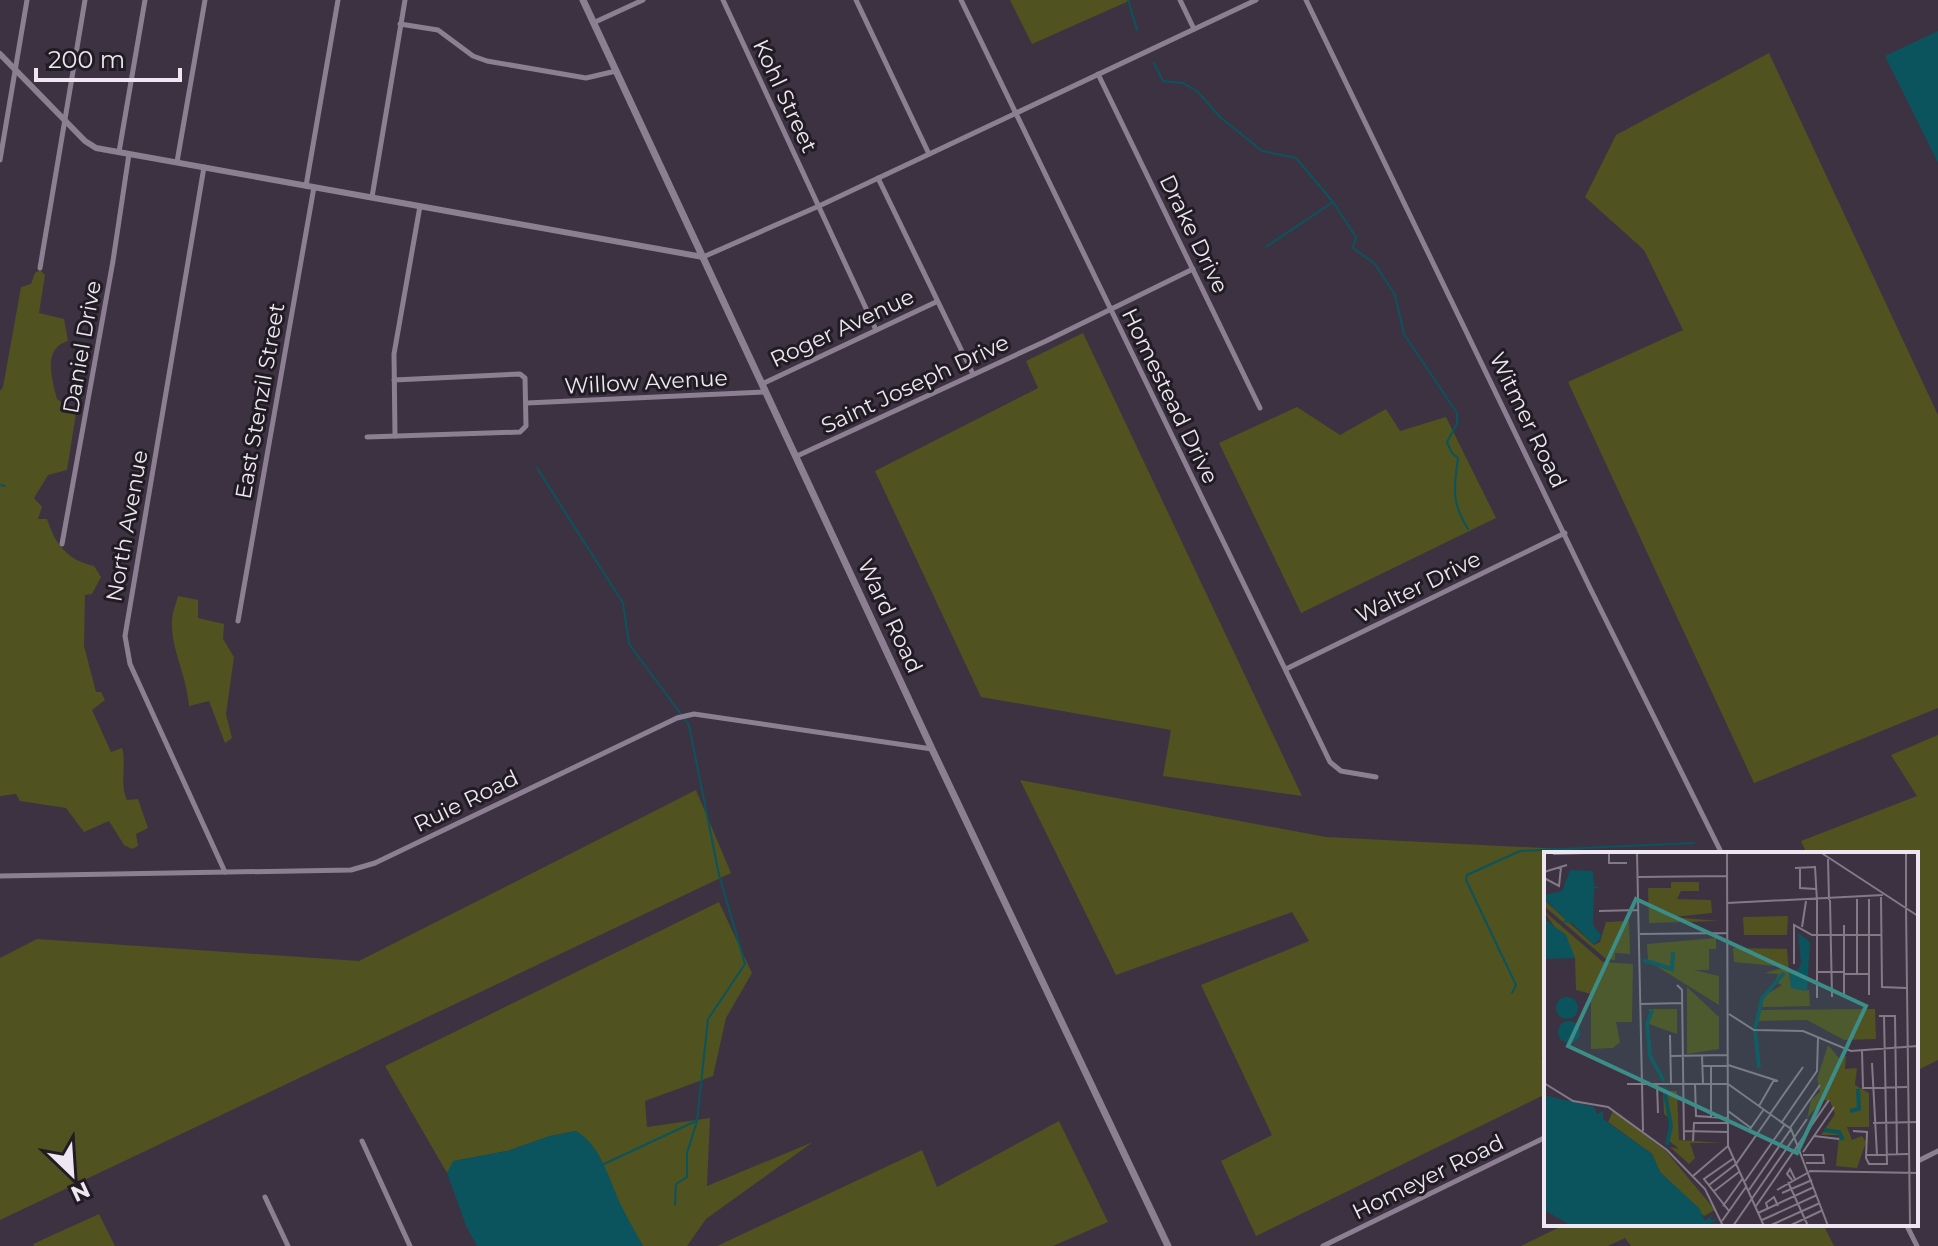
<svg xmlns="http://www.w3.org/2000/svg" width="1938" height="1246" viewBox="0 0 1938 1246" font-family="Montserrat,sans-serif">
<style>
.green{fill:#50521f}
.water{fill:#0b545d}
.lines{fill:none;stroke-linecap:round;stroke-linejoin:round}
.stream{stroke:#0b545d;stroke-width:2}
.minor{stroke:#8c7f92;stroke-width:5}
.tertiary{stroke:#8c7f92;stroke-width:6}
.secondary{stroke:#8c7f92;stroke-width:7}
.labels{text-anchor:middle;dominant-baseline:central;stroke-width:6;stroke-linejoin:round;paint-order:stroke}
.street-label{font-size:22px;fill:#eee7f1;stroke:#211c23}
.inset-river{fill:none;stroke:#0b545d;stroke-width:4}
.inset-road{fill:none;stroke:#837a88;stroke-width:2}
.view{fill:#3c8d88;fill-opacity:0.15;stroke:#3c8d88;stroke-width:4}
.inset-edge{fill:none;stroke:#eee7f1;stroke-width:4}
</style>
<rect width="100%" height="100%" fill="#3c3242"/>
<!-- green -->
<g class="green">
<polygon points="1010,0 1131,0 1032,44"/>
<polygon points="1769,53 1938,415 1938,708 1754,783 1568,382 1683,330 1644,250 1585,197 1616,135"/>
<path d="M40,270L45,275L39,313L64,319L68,341C42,348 52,380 57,399L76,413L67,470L48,475L34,498L42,507L38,519H47C55,544 67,560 94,566L101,577L92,594L85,595L84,646L96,692H101L105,700L92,710L111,752L122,748C127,766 119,783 127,800L138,799L148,828L136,834L138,846L132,849L124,845L109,821L84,832L66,808L20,801L16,794L0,796V391L3,387L21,287L31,284L35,273Z"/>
<polygon points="1083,333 1302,796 1163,776 1171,730 981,697 875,471 1038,388 1026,361"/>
<polygon points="1297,407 1340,435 1386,409 1400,431 1446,417 1496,518 1301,613 1219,443"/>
<path d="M178,596L198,600V618L224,624L223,639L234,657L226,714L232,738L225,743L209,701L189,706C187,676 171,650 172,622C172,613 176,604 178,596Z"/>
<polygon points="1938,735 1938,1060 1916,1071 1916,854 1807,854 1801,841 1917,796 1891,755"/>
<polygon points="1020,780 1326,837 1661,854 1546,854 1546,1055 1541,1058 1546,1068 1546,1094 1256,1236 1221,1161 1272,1135 1201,985 1309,941 1292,912 1116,975"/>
<polygon points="696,790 731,873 0,1220 0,958 37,939 359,961"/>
<polygon points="719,902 752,973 726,1018 713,1076 645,1101 647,1127 710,1118 707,1186 813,1142 706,1219 687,1246 643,1246 576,1131 550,1136 507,1151 454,1161 447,1173 385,1066"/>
<polygon points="1059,1121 1108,1222 1053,1246 717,1246 922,1150 937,1187"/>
<polygon points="99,1214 115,1246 34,1246 33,1244"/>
<polygon points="1566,1224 1823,1224 1834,1246 1631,1246 1625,1238 1608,1246 1521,1246"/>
</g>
<!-- water -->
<g class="water">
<polygon points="1938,31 1938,163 1885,56"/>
<path d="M576,1131C602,1146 609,1181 622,1207C628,1220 636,1233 643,1246H477L467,1228L447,1173L453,1161L507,1151L550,1136Z"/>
</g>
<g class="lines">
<!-- stream -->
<g class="stream">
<polyline points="1128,0 1137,30"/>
<path d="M1154,63L1163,81L1183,83L1198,92L1220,117L1262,151L1296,158L1333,202L1356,237L1353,248L1375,264L1395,295L1404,334L1457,413V424L1447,442L1452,453L1458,458C1454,488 1451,502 1468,529"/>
<polyline points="1266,247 1333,202"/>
<polyline points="537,468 623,603 629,644 689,725 719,875 745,964 708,1019 697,1121 687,1153 687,1177 676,1184 675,1205"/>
<polyline points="0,485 5,486"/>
<polyline points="1512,993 1516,985 1466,880 1467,875 1520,851 1694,843"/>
<polyline points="604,1164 696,1121"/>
</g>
<!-- minor -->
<g class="minor">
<polyline points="723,0 876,330"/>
<polyline points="856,0 929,154"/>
<polyline points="961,0 1330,762 1341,771 1376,777"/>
<polyline points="1180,0 1194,29"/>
<polyline points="1306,0 1590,588 1722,854"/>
<polyline points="593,23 643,0"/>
<polyline points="400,24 438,30 473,56 487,61 586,78 616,71"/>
<polyline points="1098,74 1260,408"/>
<polyline points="119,152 145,0"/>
<polyline points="0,160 27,0"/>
<polyline points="177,162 205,0"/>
<polyline points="204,167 125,636 130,664 225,872"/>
<polyline points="878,178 973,374"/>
<polyline points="306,186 338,0"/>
<polyline points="372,197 405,0"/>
<polyline points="703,257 819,206 1256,0"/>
<polyline points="40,268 85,0"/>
<polyline points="762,384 936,302"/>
<polyline points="527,403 765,392"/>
<polyline points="395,436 394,354 420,206"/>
<polyline points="367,437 520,432 526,426 525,378 520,374 394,380"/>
<polyline points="797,456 1046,341 1193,269"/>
<polyline points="62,544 113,261 129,154"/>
<polyline points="238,621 314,187"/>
<polyline points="1286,669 1565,533"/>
<polyline points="0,876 351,870 375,863 677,718 694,714 932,749"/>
<polyline points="362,1141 410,1246"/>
<polyline points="1916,1162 1938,1151"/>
<polyline points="265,1197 288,1246"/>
<polyline points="1906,1224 1917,1246"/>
<polyline points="1323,1246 1546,1137"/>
</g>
<!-- tertiary -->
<polyline class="tertiary" points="0,54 85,141 96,148 703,257"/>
<!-- secondary -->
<polyline class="secondary" points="583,0 932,749 1168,1246"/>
</g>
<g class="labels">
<!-- street labels -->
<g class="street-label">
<text transform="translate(785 96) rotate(65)">Kohl Street</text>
<text transform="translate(1194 234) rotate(64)">Drake Drive</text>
<text transform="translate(842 328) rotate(-25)">Roger Avenue</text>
<text transform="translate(82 347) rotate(-80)">Daniel Drive</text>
<text transform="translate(646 382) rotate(-3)">Willow Avenue</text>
<text transform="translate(915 384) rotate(-25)">Saint Joseph Drive</text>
<text transform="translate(1170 396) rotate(64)">Homestead Drive</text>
<text transform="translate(260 401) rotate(-80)">East Stenzil Street</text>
<text transform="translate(1528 420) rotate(64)">Witmer Road</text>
<text transform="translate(127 526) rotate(-80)">North Avenue</text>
<text transform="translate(1418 587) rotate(-26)">Walter Drive</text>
<text transform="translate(890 616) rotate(65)">Ward Road</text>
<text transform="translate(466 801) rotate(-26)">Ruie Road</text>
<text transform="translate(1428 1177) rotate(-26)">Homeyer Road</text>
</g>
</g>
<!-- overview -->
<g transform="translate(1544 852)">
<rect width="374" height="374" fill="#3c3242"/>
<path d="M127,30H155V39H137L133,47L167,48L168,61L129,65L175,69L105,71L104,36H127ZM0,48L50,93L56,90L62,70L85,69L86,102L71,101V108L62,107L0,54ZM0,59L59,110L89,112L88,170H72L76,190L69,196L47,197V142L32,138L31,106ZM244,64L243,83H200L199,65ZM172,86V97H165V118H150L175,124V153L104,109L103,92ZM189,96L243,97L246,130L251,137L265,138L266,154L218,155V145L238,133L231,130L234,122L220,121L242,115L190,110ZM143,135L175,165V197L143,202ZM105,157H133V182L105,172ZM331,157L332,187L300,188L263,168L214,169L215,158ZM284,193L295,206L302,204L301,217L313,216L311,233L325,241V275H303L308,288L318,284L322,290L313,316L292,314L295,283H277L291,262L286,249L279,248L263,266L267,248L276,240L273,227ZM119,239H133L135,288L179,291H146L151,306L145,312L126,295L135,297L123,287L127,268L120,262ZM69,259L122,299L171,358L160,364L116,320L108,302L64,270Z" fill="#50521f"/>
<path d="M26,18L49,19L50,34L58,36H50L49,73L58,84L50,93L28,71L18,70L22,68L0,47V43L18,39ZM0,67L22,83L31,106L0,107ZM254,81L266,90L263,139L247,136L246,130V118H254L257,111ZM12 156a11 11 0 1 1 22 0a11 11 0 1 1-22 0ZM14 180a11 11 0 1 1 22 0a11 11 0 1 1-22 0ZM0,243L50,255L53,262L59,259V267L108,302L116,320L155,356L161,369L169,362L166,368L173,367L166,372L175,371L170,374H28L0,358Z" fill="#0b545d"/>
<path class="inset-river" d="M99,108L128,117L129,100M108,158L103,172L106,204L120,229M215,216L211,177L218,146L240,121M120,235L127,274L123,293M306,259L315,257L314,237M280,278L295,280L299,288"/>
<path class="inset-road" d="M65,0V11H83M93,0L99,279M183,0L184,294L220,374M276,0L374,64M362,0V55M9,2L77,0M284,7L285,48M251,16L271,15L273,49M256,16V36L272,37M0,20L23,13M94,25L183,24M0,26L15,34L17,15M337,45L338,135L362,136M286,48L288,145M183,51L339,43M362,56L366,374M55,59L95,58M300,73V142M258,75L262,49M96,82L183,81M250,112V73L268,83H338M273,120H300M300,122H325M313,122V47M133,133L138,138L140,288M325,143V47M273,146V49M97,152L138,151M185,162L210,178L259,179L307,199L374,194M335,164H351L353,302M126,183L127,232M318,199L319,236L363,235M158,203L159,232M127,204L184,203M328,211L333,303M184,213L234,229M159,214H184M0,231L29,249L64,255L123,298L161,337L179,374M83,232H184L247,277L284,374M113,232L114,261M151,232L152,264L183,266M215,254L230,228M184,259L207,276M226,262L259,215M167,266V214M238,270L273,219L274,186M329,271L374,270M246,276L276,233M140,279L184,280M309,279L323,280L322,306L325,312H335M204,280L220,257M270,284L295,287M149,289L150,271H184M259,300L290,255M259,303H279L280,311H262M322,303L364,302M335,312H343L340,164M265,319L374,321M149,324L184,294M248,328L243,322L246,317L251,327M201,329L241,272M244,330L264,374M165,333L192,312L227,262M205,338L247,277M233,338L265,320M169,340L195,320M238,341L268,328M179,354L199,326M212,354L285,248M224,357L222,351L230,345L234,354M185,359L160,327L190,306M214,361L270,335M218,368L273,343M178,369L202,335M189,374L263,267M225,374L276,351M245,374L279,358"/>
<path class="view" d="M92,47L322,154L253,301L24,194Z"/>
<rect width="374" height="374" class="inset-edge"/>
</g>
<!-- north arrow -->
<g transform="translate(72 1174) rotate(155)" stroke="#211c23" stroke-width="6" paint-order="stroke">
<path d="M0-6L14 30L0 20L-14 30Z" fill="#eee7f1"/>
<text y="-12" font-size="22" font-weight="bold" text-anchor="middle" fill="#eee7f1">N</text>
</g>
<!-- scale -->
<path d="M36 68v12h144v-12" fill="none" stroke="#eee7f1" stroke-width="4"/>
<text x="48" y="68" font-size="24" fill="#eee7f1" stroke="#211c23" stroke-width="6" paint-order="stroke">200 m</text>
</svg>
